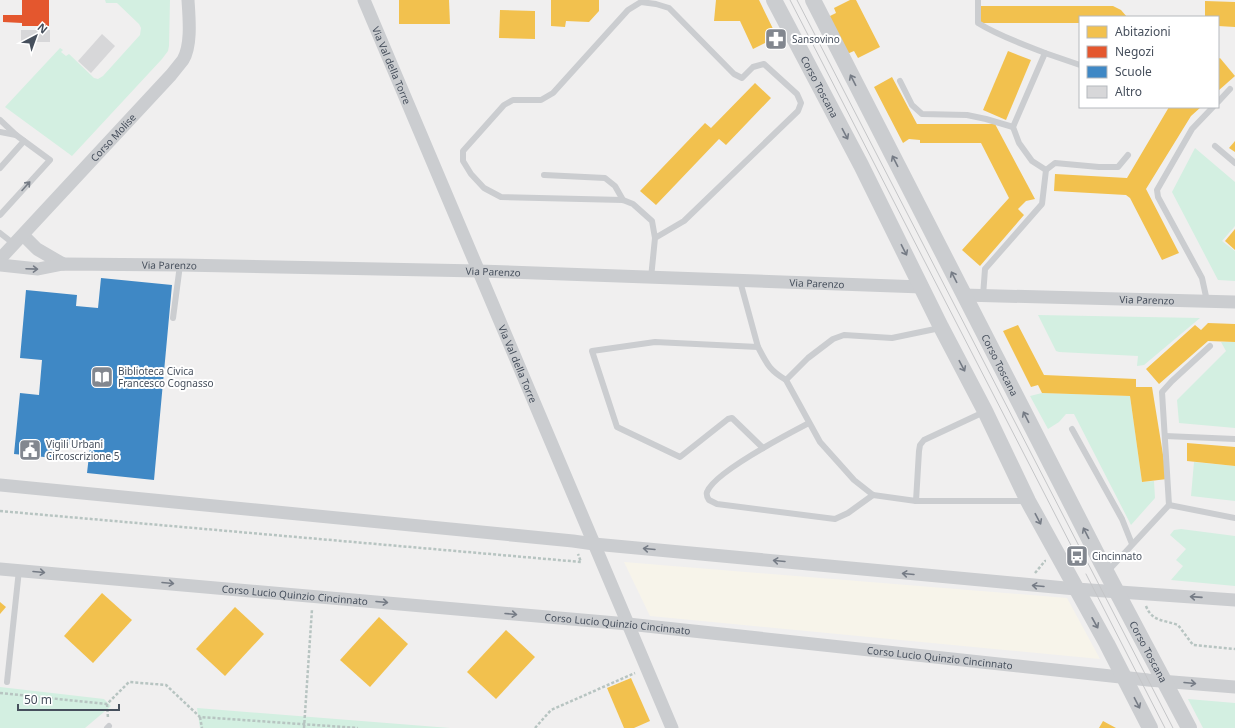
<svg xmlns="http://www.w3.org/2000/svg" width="1235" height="728" viewBox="0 0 1235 728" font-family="'Noto Sans',sans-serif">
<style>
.commercial{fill:#f7f4ea}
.green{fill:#d3efe1}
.homes{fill:#f2c14e}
.shops{fill:#e4572e}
.schools{fill:#3f88c5}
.building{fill:#d7d7d9}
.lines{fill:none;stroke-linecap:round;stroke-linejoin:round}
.path{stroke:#b7c4c1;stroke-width:2.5;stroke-dasharray:3 2;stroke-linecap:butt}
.service{stroke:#cbcdd0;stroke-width:6}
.minor{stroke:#cbcdd0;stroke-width:13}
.tertiary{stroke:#cbcdd0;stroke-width:16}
.tram{stroke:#c5c6c8;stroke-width:1}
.oneway{stroke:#757b85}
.labels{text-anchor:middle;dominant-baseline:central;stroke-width:4;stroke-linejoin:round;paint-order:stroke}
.poi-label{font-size:10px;fill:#464f5c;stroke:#fff;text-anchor:start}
.street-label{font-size:10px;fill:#464f5c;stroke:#fff}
</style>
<rect width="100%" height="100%" fill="#f0efef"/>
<!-- commercial -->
<polygon class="commercial" points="624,562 1067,598 1100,659 650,616"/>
<!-- green -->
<g class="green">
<polygon points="105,0 170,0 169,46 168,51 162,59 72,156 5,107 60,48 63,50 61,52 66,56 69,54 94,78 98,79 103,76 140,35 141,28 139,24 117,3 106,3"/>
<polygon points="1195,148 1235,182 1235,226 1222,241 1235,251 1235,281 1218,280 1172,192"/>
<polygon points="1038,315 1200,318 1144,365 1137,366 1138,356 1059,352 1056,351"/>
<polygon points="1221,342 1235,342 1235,428 1179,423 1177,400 1226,351"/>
<polygon points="1042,393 1130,396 1142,482 1154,481 1155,498 1131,525 1074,414 1066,414 1059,422 1048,429 1030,396"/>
<polygon points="1194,462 1235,466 1235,501 1191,496"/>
<polygon points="1181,529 1235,536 1235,586 1171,580 1183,566 1176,560 1186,549 1170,535 1174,530"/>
<polygon points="0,687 104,699 111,706 85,728 0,728"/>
<polygon points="1188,699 1235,703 1235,728 1203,728"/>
<polygon points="197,708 450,728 200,728"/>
</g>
<!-- homes -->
<g class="homes">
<polygon points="399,0 449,0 450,24 399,24"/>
<polygon points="551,0 599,0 599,11 589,22 566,21 565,27 551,26"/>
<polygon points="716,0 759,0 777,37 753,49 740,21 714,21"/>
<polygon points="850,0 856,0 880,47 858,58 854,51 847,54 828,17 836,13 834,8"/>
<polygon points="1205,1 1235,2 1235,27 1218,26 1218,17 1205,17"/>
<polygon points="981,6 1113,6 1121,10 1127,17 1080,17 1080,23 981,23"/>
<polygon points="500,10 535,11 535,39 499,38"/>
<polygon points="1008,51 1031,60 1006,120 983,110"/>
<polygon points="1220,58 1235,76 1218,91 1218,59"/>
<polygon points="892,77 917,124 995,124 1035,199 1026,201 1018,209 1024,215 980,266 962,250 1009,198 981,143 920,143 920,140 909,139 903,143 874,87"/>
<polygon points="755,83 771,98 726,145 719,139 656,205 640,191 705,123 711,128"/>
<polygon points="1169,107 1201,107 1191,116 1146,189 1179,253 1162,260 1130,198 1126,195 1054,191 1055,174 1127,178"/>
<polygon points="1235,141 1235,152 1229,148"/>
<polygon points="1235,229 1235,250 1225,241"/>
<polygon points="1208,323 1235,324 1235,342 1208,341 1159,384 1146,369 1195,325 1201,330"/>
<polygon points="1018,325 1044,375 1136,379 1136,387 1152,387 1167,479 1142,482 1130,396 1042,393 1038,385 1031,387 1003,331"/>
<polygon points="1187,443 1235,447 1235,466 1187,461"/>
<polygon points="102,593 132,620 93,663 64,636"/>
<polygon points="0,602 6,607 0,614"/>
<polygon points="235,607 264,634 225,676 196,649"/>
<polygon points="379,617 408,644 370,687 340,660"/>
<polygon points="506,630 535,657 496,699 467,672"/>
<polygon points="631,678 650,721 634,728 624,728 607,688"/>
<polygon points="1103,721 1116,728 1099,728"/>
</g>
<!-- shops -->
<polygon class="shops" points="22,0 49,0 49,26 22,26 22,23 3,22 3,15 22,15"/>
<!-- schools -->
<polygon class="schools" points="101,278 172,285 154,480 87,473 90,447 55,443 54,458 14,454 20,393 39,395 42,360 20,358 26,290 77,295 76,306 98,308"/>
<!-- building -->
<g class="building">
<rect x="21" y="30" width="29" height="12"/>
<polygon points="102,34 115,46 91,73 78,61"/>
</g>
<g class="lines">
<!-- path -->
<g class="path">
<polyline points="0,511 581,562 578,554"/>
<polyline points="1035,573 1045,561 1046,561"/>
<path d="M1146,606C1152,622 1165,620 1178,625L1193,645L1235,649"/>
<polyline points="0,693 107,704 129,682 166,685 200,717 358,728"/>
<polyline points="107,704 108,718"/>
<polyline points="200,717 202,728"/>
<polyline points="304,728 312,609"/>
<polyline points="535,728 551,710 635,673"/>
</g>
<!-- service -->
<g class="service">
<path d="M978,0V23C999,36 1022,44 1045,53L1013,127L1019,143L1032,161L1046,170"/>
<polyline points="1045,53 1080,65"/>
<polyline points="900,81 912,105 922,114 967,115 986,119 1013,127"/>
<polyline points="1218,102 1230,89"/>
<polyline points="0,120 16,135 50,160 0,215"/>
<polyline points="0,132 16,135"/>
<polyline points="1215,146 1235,163"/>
<polyline points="0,168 24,141"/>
<polyline points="544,175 605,178 615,186 623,200"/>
<polyline points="0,233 14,244"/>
<polyline points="651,278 655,238 684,221 798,111 801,103 797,94 764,64 753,67 742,78 734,74 669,8 656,4 641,2 628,10 553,93 541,100 513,100 504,105 463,151 463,161 471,174 484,188 501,197 623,200 633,204 652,221 655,238"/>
<polyline points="740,281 758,347 655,342 592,351 617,427 680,457 728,419 732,418 763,448"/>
<polyline points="983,296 985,269 1042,204 1046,170 1055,163 1099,167 1118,167 1128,155"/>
<polyline points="1207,301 1202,278 1158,197 1157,190 1192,129 1213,107"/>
<polyline points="173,318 180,265"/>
<polyline points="940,328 892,338 844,335 833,339 808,358 786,380 820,442 854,480 873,495 916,501 1026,501"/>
<path d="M758,347C767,364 769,370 786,380"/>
<path d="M809,423C788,434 714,472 707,492C706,495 707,497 709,500L717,504L835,519L848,513L873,495"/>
<polyline points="1072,429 1122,519 1132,544"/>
<polyline points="1165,436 1235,439"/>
<polyline points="916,501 919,451 920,445 924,440 984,412"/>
<polyline points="1169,505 1162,392 1172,381 1210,346"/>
<polyline points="1107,572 1169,505 1235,518"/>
<polyline points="7,682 19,570"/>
<polyline points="107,728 109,726"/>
</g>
<!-- minor -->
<g class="minor">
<path id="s1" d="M364,0L672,728"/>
<polyline points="23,235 37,249 63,264"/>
<path id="s2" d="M0,259L171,75C175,70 179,65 183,60C192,45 189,17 188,0"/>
<path id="s3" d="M0,265L38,269L63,264L180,265L479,271L922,287"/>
<path id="s4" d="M963,295L1235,302"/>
<polyline points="0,485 573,541 594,544 1076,589 1235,600"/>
<path id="s5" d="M0,569L628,624L1148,680L1235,687"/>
</g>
<!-- tertiary -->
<g class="tertiary">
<path id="s6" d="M774,0L861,165L941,327L985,411L1028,501L1107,644L1150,728"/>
<path id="s7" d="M813,0L1102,564L1189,728"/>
</g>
<!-- tram -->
<g class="tram">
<polyline points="790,0 1075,553"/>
<polyline points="797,0 1173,728"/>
<polyline points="1086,574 1165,728"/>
</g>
</g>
<!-- one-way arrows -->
<defs><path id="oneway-shaft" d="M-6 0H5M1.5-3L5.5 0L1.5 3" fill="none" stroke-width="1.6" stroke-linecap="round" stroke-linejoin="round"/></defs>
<g class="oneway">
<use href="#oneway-shaft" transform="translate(853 80) rotate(-117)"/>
<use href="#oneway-shaft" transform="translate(845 134) rotate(62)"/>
<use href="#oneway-shaft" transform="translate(895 161) rotate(-117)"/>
<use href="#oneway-shaft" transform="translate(26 186) rotate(-48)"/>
<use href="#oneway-shaft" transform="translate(904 250) rotate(63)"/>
<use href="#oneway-shaft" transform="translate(32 269) rotate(2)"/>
<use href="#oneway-shaft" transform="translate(954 277) rotate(-117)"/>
<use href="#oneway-shaft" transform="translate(962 366) rotate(62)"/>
<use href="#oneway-shaft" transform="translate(1026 417) rotate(-117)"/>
<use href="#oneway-shaft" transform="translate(1038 519) rotate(62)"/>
<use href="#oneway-shaft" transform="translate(1086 533) rotate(-117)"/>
<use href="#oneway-shaft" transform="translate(649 549) rotate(-175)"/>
<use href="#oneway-shaft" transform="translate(779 561) rotate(-175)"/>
<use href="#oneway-shaft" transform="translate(39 572) rotate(5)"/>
<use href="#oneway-shaft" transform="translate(908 574) rotate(-175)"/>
<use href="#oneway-shaft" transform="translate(168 583) rotate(5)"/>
<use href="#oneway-shaft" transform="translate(1038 586) rotate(-175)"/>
<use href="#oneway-shaft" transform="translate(1196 597) rotate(-176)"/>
<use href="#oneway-shaft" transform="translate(382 602) rotate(5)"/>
<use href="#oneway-shaft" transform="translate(511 614) rotate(5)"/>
<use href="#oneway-shaft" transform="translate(1095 623) rotate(61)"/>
<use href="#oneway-shaft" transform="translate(1190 683) rotate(5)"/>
<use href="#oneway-shaft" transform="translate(1137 703) rotate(63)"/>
</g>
<!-- icons -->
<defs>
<g id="pharmacy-square" transform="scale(1.15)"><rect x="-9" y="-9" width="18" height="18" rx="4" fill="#82878f" stroke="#fff"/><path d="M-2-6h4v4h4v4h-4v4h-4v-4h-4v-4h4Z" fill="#fff"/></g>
<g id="library-square" transform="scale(1.15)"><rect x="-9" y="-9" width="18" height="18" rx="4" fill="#82878f" stroke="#fff"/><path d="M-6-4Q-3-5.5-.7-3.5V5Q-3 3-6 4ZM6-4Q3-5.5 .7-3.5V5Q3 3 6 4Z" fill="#fff"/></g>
<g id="civic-square" transform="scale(1.15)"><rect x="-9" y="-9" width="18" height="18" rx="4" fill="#82878f" stroke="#fff"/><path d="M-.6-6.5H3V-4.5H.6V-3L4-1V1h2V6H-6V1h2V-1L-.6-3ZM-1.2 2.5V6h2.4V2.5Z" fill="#fff"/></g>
<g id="bus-square" transform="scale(1.15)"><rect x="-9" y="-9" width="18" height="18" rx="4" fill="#82878f" stroke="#fff"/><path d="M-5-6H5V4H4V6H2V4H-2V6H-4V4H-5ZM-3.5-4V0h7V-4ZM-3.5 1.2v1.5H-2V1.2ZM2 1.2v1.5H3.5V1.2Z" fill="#fff"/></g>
</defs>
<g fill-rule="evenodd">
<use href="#pharmacy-square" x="776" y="39"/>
<use href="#library-square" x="102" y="377"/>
<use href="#civic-square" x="30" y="450"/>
<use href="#bus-square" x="1077" y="556"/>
</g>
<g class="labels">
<!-- poi labels -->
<g class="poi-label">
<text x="792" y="39">Sansovino</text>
<text x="118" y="371">Biblioteca Civica<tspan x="118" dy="12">Francesco Cognasso</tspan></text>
<text x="46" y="444">Vigili Urbani<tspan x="46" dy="12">Circoscrizione 5</tspan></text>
<text x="1092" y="556">Cincinnato</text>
</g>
<!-- street labels -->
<g class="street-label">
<text stroke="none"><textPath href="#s1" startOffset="71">Via Val della Torre</textPath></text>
<text stroke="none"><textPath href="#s6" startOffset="98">Corso Toscana</textPath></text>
<text stroke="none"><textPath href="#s2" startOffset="166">Corso Molise</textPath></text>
<text stroke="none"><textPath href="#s3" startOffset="170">Via Parenzo</textPath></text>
<text stroke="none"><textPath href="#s3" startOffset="494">Via Parenzo</textPath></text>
<text stroke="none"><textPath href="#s3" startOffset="818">Via Parenzo</textPath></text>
<text stroke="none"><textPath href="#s4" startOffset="184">Via Parenzo</textPath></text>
<text stroke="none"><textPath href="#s1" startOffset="395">Via Val della Torre</textPath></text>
<text stroke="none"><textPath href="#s7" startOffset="410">Corso Toscana</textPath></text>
<text stroke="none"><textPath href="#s5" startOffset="296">Corso Lucio Quinzio Cincinnato</textPath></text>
<text stroke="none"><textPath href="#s5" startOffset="620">Corso Lucio Quinzio Cincinnato</textPath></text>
<text stroke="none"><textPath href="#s7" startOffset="733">Corso Toscana</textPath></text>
<text stroke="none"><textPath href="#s5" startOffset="944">Corso Lucio Quinzio Cincinnato</textPath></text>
</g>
</g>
<!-- legend -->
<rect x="1079" y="16" width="140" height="92" fill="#ffffff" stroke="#b5b9be"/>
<rect x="1087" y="26" width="20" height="12" fill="#f2c14e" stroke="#b5b9be"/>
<text x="1115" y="36" font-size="12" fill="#464f5c">Abitazioni</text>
<rect x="1087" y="46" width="20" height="12" fill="#e4572e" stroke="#b5b9be"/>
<text x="1115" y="56" font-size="12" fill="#464f5c">Negozi</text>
<rect x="1087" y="66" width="20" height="12" fill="#3f88c5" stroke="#b5b9be"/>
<text x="1115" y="76" font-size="12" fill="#464f5c">Scuole</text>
<rect x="1087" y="86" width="20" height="12" fill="#d7d7d9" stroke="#b5b9be"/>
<text x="1115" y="96" font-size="12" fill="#464f5c">Altro</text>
<!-- north arrow -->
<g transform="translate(36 36) rotate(41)" stroke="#ffffff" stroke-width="3" paint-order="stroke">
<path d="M0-3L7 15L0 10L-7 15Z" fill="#464f5c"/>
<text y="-6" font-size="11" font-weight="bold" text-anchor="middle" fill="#464f5c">N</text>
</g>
<!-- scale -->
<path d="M18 704v6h101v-6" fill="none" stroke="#464f5c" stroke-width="2"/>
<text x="24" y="704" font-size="12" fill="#464f5c" stroke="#ffffff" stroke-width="3" paint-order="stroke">50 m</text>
</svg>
